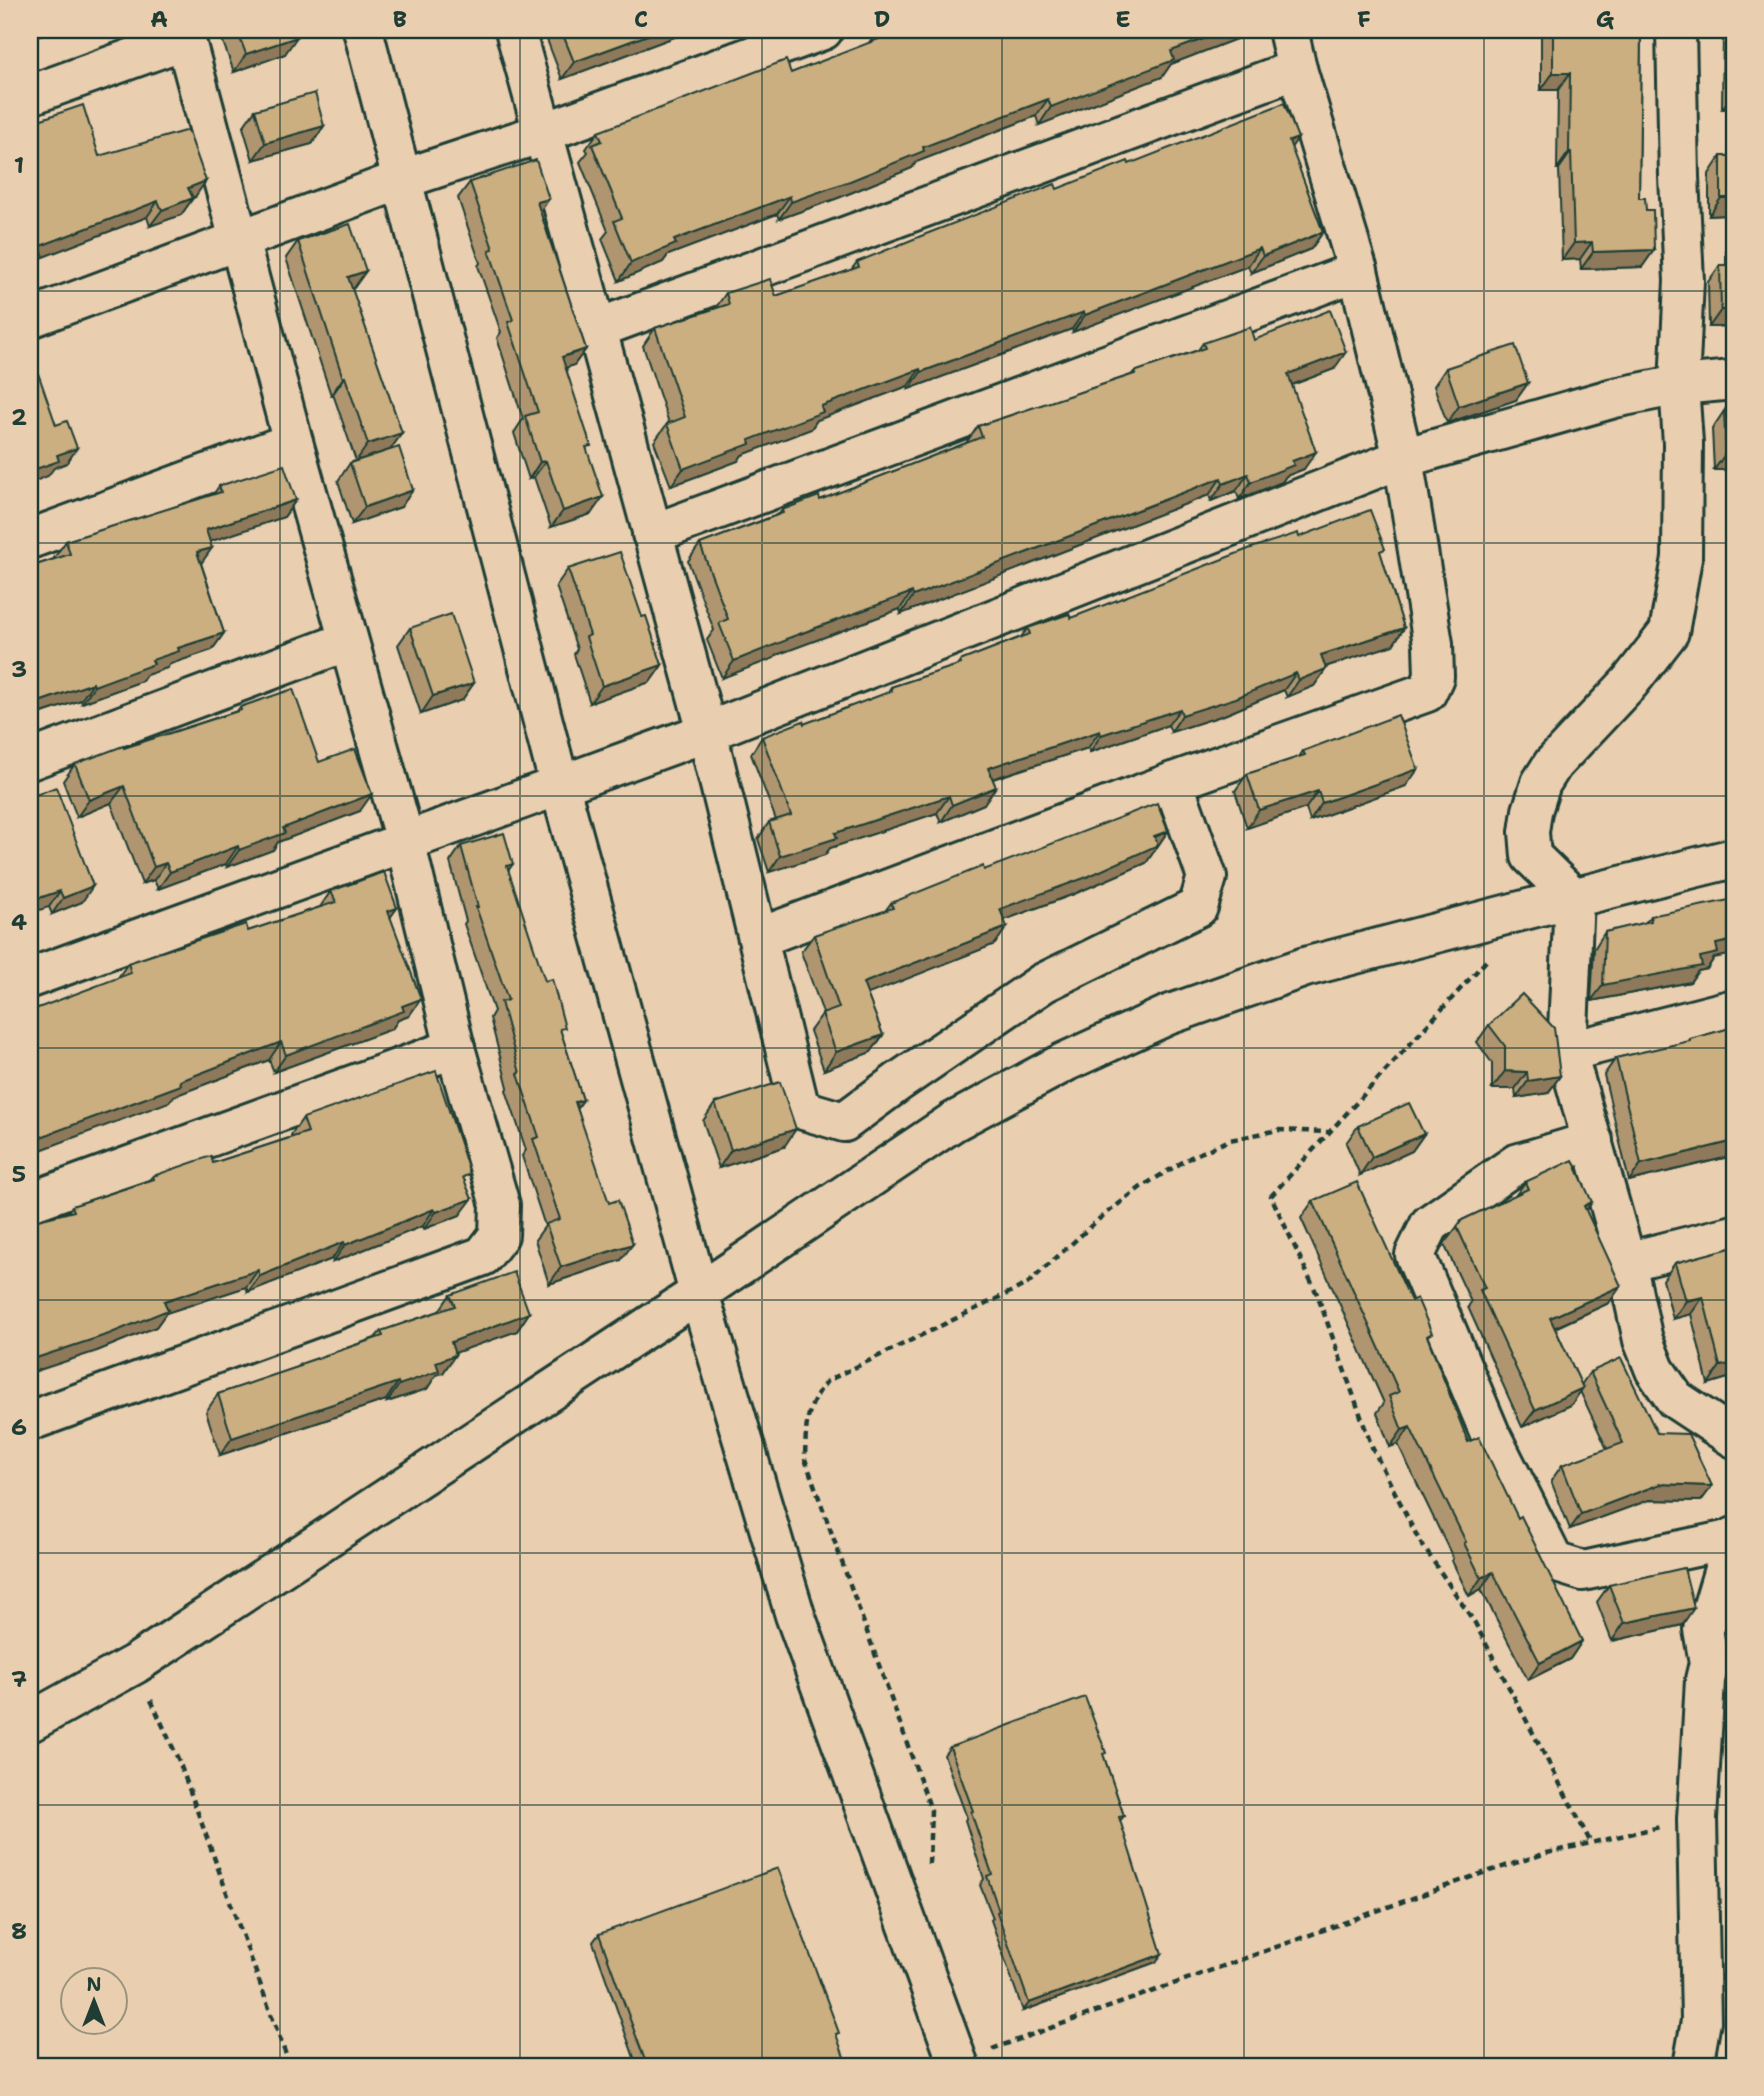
<svg xmlns="http://www.w3.org/2000/svg" width="1764" height="2096" viewBox="0 0 1764 2096" font-family="'Shantell Sans',sans-serif">
<style>
.lines{fill:none;stroke-linecap:round;stroke-linejoin:round}
.minor-casing{stroke:#1f3d34;stroke-width:44}
.tertiary-casing{stroke:#1f3d34;stroke-width:44}
.path{stroke:#1f3d34;stroke-width:4.5;stroke-dasharray:7 5;stroke-linecap:butt}
.minor{stroke:#e9ceb0;stroke-width:38}
.tertiary{stroke:#e9ceb0;stroke-width:38}
.wall{fill:#af966f;stroke:#1f3d34;stroke-width:2}
.shaded-wall{fill:#8e7a5a;stroke:#1f3d34;stroke-width:2}
.building{fill:#cbaf81;stroke:#1f3d34;stroke-width:2}
.grid{fill:none;stroke:#1f3d34;stroke-width:2;stroke-opacity:0.55}
.neatline{fill:none;stroke:#1f3d34;stroke-width:2.5}
.grid-label{font-size:23px;text-anchor:middle;font-weight:bold;fill:#1f3d34}
</style>
<rect width="100%" height="100%" fill="#e9ceb0"/>
<filter id="ink" filterUnits="userSpaceOnUse"><feTurbulence type="fractalNoise" baseFrequency=".0143" numOctaves="2"/><feDisplacementMap in="SourceGraphic" scale="14" xChannelSelector="R" yChannelSelector="G"/><feConvolveMatrix kernelMatrix="1 2 1 2 8 2 1 2 1" color-interpolation-filters="sRGB"/></filter>
<g filter="url(#ink)">
<g class="lines">
<!-- minor casing -->
<g class="minor-casing">
<g id="minor">
<polyline points="515,30 707,732 800,1109 844,1122 898,1082 1043,983 1198,907 1207,877 1173,782"/>
<polyline points="1676,30 1679,177 1684,281 1679,385 1683,443 1682,558 1669,632 1630,682 1553,764 1541,783 1532,811 1529,832 1531,856 1574,898 1567,1052 1626,1262 1643,1340 1655,1370 1675,1399 1734,1438"/>
<polyline points="30,95 186,39"/>
<polyline points="30,318 403,179 542,133 823,30"/>
<polyline points="596,329 1297,69"/>
<polyline points="652,534 1358,271"/>
<polyline points="30,539 293,442"/>
<polyline points="30,760 348,641"/>
<polyline points="758,938 1173,782 1427,692 1434,677 1433,644 1403,458 1358,271 1297,69 1288,30"/>
<polyline points="30,978 707,732 1403,458 1614,398 1679,385 1734,380"/>
<polyline points="1567,1052 1734,1009"/>
<polyline points="1593,1141 1516,1164 1430,1224 1415,1255 1491,1436 1554,1562 1583,1571 1733,1539 1734,1537"/>
<polyline points="30,1202 455,1048"/>
<polyline points="1626,1262 1734,1235"/>
<polyline points="30,1421 483,1256 499,1235 500,1205 455,1048 405,841 293,442 183,30"/>
<polyline points="30,1722 135,1664 699,1293 953,1122 1065,1062 1168,1015 1305,967 1536,907 1734,858"/>
<polyline points="1693,2066 1701,2021 1697,1819 1705,1680 1709,1663 1703,1629 1710,1616 1733,1539"/>
</g>
</g>
<!-- tertiary casing -->
<g class="tertiary-casing">
<polyline id="tertiary" points="363,30 560,787 699,1293 795,1615 959,2066"/>
</g>
<!-- path -->
<g class="path">
<polyline points="1486,961 1271,1196 1317,1294 1372,1447 1419,1540 1475,1623 1591,1843"/>
<polyline points="151,1700 179,1761 290,2066"/>
<path d="M929,1864L931,1810L805,1459C806,1424 805,1409 827,1381L1027,1284L1099,1219L1141,1187L1191,1157L1230,1140L1278,1130L1329,1132"/>
<polyline points="992,2049 1477,1875 1547,1853 1660,1827"/>
</g>
<!-- minor -->
<use href="#minor" class="minor"/>
<!-- tertiary -->
<use href="#tertiary" class="tertiary"/>
</g>
<!-- wall -->
<g class="wall">
<polygon points="220,30 295,30 285,54 234,72 219,31"/>
<polygon points="551,30 693,30 562,79 546,37"/>
<polygon points="1541,30 1641,30 1639,198 1646,210 1654,250 1642,267 1581,269 1580,259 1562,260 1559,169 1557,169 1558,90 1541,90"/>
<polygon points="1723,30 1734,30 1734,327 1709,327 1708,282 1720,265 1726,265 1726,215 1709,216 1709,174 1721,156 1729,156 1729,109 1722,109"/>
<polygon points="877,31 1249,34 1171,64 1162,77 1039,125 1036,116 916,162 912,168 838,198 779,219 777,214 668,255 663,262 619,281 602,239 608,231 580,162 588,152 586,149 598,132 791,73 868,44"/>
<polygon points="255,110 324,126 312,144 253,160 243,127"/>
<polygon points="1291,148 1323,232 1311,249 1251,273 1248,266 1073,332 1072,329 909,389 908,386 817,420 811,429 742,455 738,461 671,486 654,442 667,424 669,423 643,346 655,328 715,309 726,293 776,296 851,270 857,262 1129,164"/>
<polygon points="99,156 195,197 193,198 181,215 150,226 147,217 40,258 31,270"/>
<polygon points="470,182 540,211 586,349 574,365 566,368 587,451 591,514 551,527 534,477 529,479 514,433 523,419 497,338 501,332 478,266 480,263 458,198"/>
<polygon points="298,241 366,271 352,289 402,433 390,450 401,507 352,524 338,481 350,463 382,452 356,461 333,394 331,395 286,258"/>
<polygon points="1254,340 1334,369 1292,385 1304,469 1286,476 1282,482 1239,499 1236,491 1211,501 1209,495 901,614 900,609 776,655 774,658 722,678 707,640 714,630 688,561 700,544 779,514 782,510 820,500 966,443 978,426 1131,375 1134,372 1198,350 1203,343"/>
<polygon points="1446,368 1528,383 1516,400 1447,423 1434,386"/>
<polygon points="1734,396 1734,470 1714,470 1712,429"/>
<polygon points="219,486 296,500 284,517 210,541 201,563 224,633 212,650 170,664 167,668 146,675 142,681 82,703 81,700 30,717 30,567 54,559 54,558 66,541 213,495"/>
<polygon points="1299,537 1381,555 1404,628 1393,645 1325,667 1326,669 1314,686 1287,697 1284,690 1224,715 1171,732 1168,725 1090,752 1088,748 993,779 984,804 941,822 937,813 830,848 825,855 769,872 758,839 769,822 776,820 751,754 762,737 804,724 887,693 891,687 956,666 960,661 1021,637 1028,628 1071,618"/>
<polygon points="568,569 642,617 662,665 650,682 590,703 574,654 577,649 556,586"/>
<polygon points="410,628 474,683 462,700 421,714 398,645"/>
<polygon points="240,707 319,762 360,811 278,842 273,850 227,867 226,864 158,889 154,880 142,884 111,803 77,817 63,781 75,764 237,711"/>
<polygon points="1303,751 1418,769 1406,786 1310,821 1306,808 1247,828 1235,791 1247,774 1299,757"/>
<polygon points="30,797 82,902 52,914 49,907"/>
<polygon points="1168,831 1146,863 1074,894 1004,920 995,944 867,994 883,1035 871,1052 824,1070 810,1031 823,1013 801,952 814,935 885,911 891,903 984,870"/>
<polygon points="461,846 513,864 508,871 583,1100 577,1108 621,1260 549,1284 535,1240 545,1226 522,1156 526,1150 506,1090 508,1087 490,1018 494,1011 464,924 466,921 450,862"/>
<polygon points="331,891 397,908 390,917 409,1016 398,1020 392,1029 274,1072 269,1060 174,1096 169,1102 117,979 128,963 248,931 320,907"/>
<polygon points="1650,916 1714,958 1707,969 1698,971 1690,982 1591,1001 1594,949 1605,932 1645,923"/>
<polygon points="1489,1025 1560,1076 1548,1093 1516,1098 1515,1089 1492,1089 1492,1063 1477,1042"/>
<polygon points="1734,1027 1734,1162 1732,1156 1629,1181 1604,1075 1616,1058 1688,1042 1690,1039"/>
<polygon points="715,1103 784,1147 719,1168 703,1121"/>
<polygon points="303,1118 465,1181 460,1215 424,1229 423,1226 333,1262 332,1259 248,1292 246,1287 166,1313 156,1327 97,1351 67,1213 72,1206 149,1180 153,1176 213,1163 292,1137 291,1135"/>
<polygon points="1358,1126 1424,1134 1412,1151 1360,1175 1346,1143"/>
<polygon points="1525,1182 1592,1202 1586,1211 1609,1303 1555,1328 1581,1385 1590,1372 1657,1433 1712,1486 1701,1501 1649,1500 1570,1529 1551,1481 1562,1465 1607,1449 1580,1391 1571,1405 1522,1427 1468,1307 1471,1302 1444,1244 1462,1220 1516,1195"/>
<polygon points="1313,1201 1428,1339 1468,1442 1518,1518 1582,1641 1570,1659 1528,1680 1481,1589 1469,1596 1452,1561 1453,1558 1398,1444 1390,1447 1377,1413 1384,1403 1301,1218"/>
<polygon points="1734,1247 1734,1399 1733,1399 1728,1378 1708,1384 1691,1314 1673,1319 1663,1280 1675,1263"/>
<polygon points="450,1295 529,1313 517,1331 454,1353 455,1355 443,1373 436,1375 427,1389 387,1402 386,1400 220,1455 206,1412 218,1394 298,1367 300,1364 375,1338 381,1331 439,1311"/>
<polygon points="1609,1585 1682,1625 1612,1641 1597,1602"/>
<polygon points="950,1747 1104,1757 1124,1816 1120,1821 1156,1962 1023,2011 991,1920 993,1918 980,1885 984,1879 965,1820 967,1818 944,1755"/>
<polygon points="599,1934 836,2036 847,2066 637,2066 593,1942"/>
</g>
<!-- shaded-wall -->
<g class="shaded-wall">
<polygon points="30,30 53,30 30,39"/>
<polygon points="661,30 693,30 562,79 574,62"/>
<polygon points="1227,30 1252,30 1249,34 1171,64 1162,77 1039,125 1051,107 1171,51"/>
<polygon points="297,37 285,54 234,72 246,54"/>
<polygon points="1553,73 1570,73 1558,90 1541,90"/>
<polygon points="1734,92 1734,102 1729,109 1722,109"/>
<polygon points="1048,99 1036,116 916,162 912,168 838,198 779,219 791,202 923,147"/>
<polygon points="324,126 312,144 253,160 265,143"/>
<polygon points="1298,138 1286,155 1289,141"/>
<polygon points="1569,152 1571,152 1559,169 1557,169"/>
<polygon points="206,181 195,197 177,204 188,188"/>
<polygon points="790,196 777,214 668,255 663,262 619,281 631,263 674,240"/>
<polygon points="193,198 181,215 150,226 162,210"/>
<polygon points="1721,198 1734,198 1734,204 1726,215 1709,216"/>
<polygon points="549,199 538,215 537,202"/>
<polygon points="158,201 147,217 40,258 30,271 30,259 40,246"/>
<polygon points="1323,232 1311,249 1251,273 1263,256"/>
<polygon points="1592,242 1580,259 1562,260 1574,243"/>
<polygon points="1260,248 1248,266 1073,332 1085,315"/>
<polygon points="1654,250 1642,267 1581,269 1593,252"/>
<polygon points="366,271 354,288 336,294 348,277"/>
<polygon points="1721,310 1734,310 1734,327 1709,327"/>
<polygon points="1084,312 1072,329 909,389 921,372"/>
<polygon points="586,349 574,365 551,373 562,357"/>
<polygon points="1346,352 1334,369 1276,391 1288,374"/>
<polygon points="920,369 908,386 817,420 811,429 742,455 738,461 671,486 683,469 821,406"/>
<polygon points="345,377 333,394 331,395 343,378"/>
<polygon points="1528,383 1516,400 1447,423 1459,406"/>
<polygon points="402,433 390,450 356,461 368,444"/>
<polygon points="77,448 67,463 54,468 48,476 30,483 30,471 57,455"/>
<polygon points="1316,452 1304,469 1286,476 1282,482 1239,499 1251,482 1292,461"/>
<polygon points="1726,453 1734,453 1734,470 1714,470"/>
<polygon points="546,461 534,477 529,479 540,462"/>
<polygon points="1248,474 1236,491 1211,501 1223,484"/>
<polygon points="1221,478 1209,495 901,614 913,596"/>
<polygon points="413,490 401,507 352,524 365,507"/>
<polygon points="603,497 591,514 551,527 563,511"/>
<polygon points="296,500 284,517 194,547 206,530"/>
<polygon points="212,548 200,565 197,552"/>
<polygon points="912,592 900,609 776,655 774,658 722,678 734,661 786,639"/>
<polygon points="1404,628 1393,645 1309,672 1321,655"/>
<polygon points="224,633 212,650 170,664 167,668 146,675 142,681 82,703 94,686 178,648"/>
<polygon points="662,665 650,682 590,703 602,686"/>
<polygon points="1326,669 1314,686 1287,697 1299,680"/>
<polygon points="1296,673 1284,690 1224,715 1171,732 1182,715"/>
<polygon points="93,683 81,700 30,717 30,705"/>
<polygon points="474,683 462,700 421,714 433,696"/>
<polygon points="1180,709 1168,725 1090,752 1101,735"/>
<polygon points="1100,731 1088,748 976,784 988,768"/>
<polygon points="1418,769 1406,786 1310,821 1322,803"/>
<polygon points="124,786 111,803 77,817 89,800"/>
<polygon points="996,787 984,804 941,822 952,805"/>
<polygon points="1318,791 1306,808 1247,828 1259,810"/>
<polygon points="372,794 360,811 278,842 273,850 227,867 239,850 283,828"/>
<polygon points="949,796 937,813 830,848 825,855 769,872 780,856 835,833"/>
<polygon points="1168,831 1146,863 1074,894 988,926 1000,909"/>
<polygon points="238,846 226,864 158,889 170,872"/>
<polygon points="166,863 154,880 142,884 154,867"/>
<polygon points="93,886 82,902 52,914 63,898"/>
<polygon points="60,891 49,907 30,913 30,901"/>
<polygon points="397,908 385,925 388,911"/>
<polygon points="1007,927 995,944 851,1001 863,983"/>
<polygon points="1734,940 1734,954 1714,958 1707,969 1698,971 1690,982 1591,1001 1603,985 1700,957 1716,944"/>
<polygon points="421,999 409,1016 398,1020 392,1029 274,1072 286,1055 402,1006"/>
<polygon points="883,1035 871,1052 824,1070 836,1052"/>
<polygon points="281,1042 269,1060 174,1096 169,1102 30,1154 30,1141 180,1081"/>
<polygon points="1505,1071 1527,1072 1515,1089 1492,1089"/>
<polygon points="1560,1076 1548,1093 1516,1098 1528,1081"/>
<polygon points="583,1100 572,1116 575,1102"/>
<polygon points="796,1129 784,1147 719,1168 731,1150"/>
<polygon points="1424,1134 1412,1151 1360,1175 1372,1157"/>
<polygon points="1734,1141 1734,1153 1732,1156 1629,1181 1641,1164"/>
<polygon points="472,1199 460,1215 424,1229 436,1212"/>
<polygon points="1592,1202 1580,1219 1584,1206"/>
<polygon points="434,1209 423,1226 333,1262 345,1245"/>
<polygon points="344,1242 332,1259 248,1292 260,1276"/>
<polygon points="633,1244 621,1260 549,1284 561,1267"/>
<polygon points="258,1270 246,1287 166,1313 156,1327 97,1351 30,1373 30,1360 164,1301"/>
<polygon points="1621,1286 1609,1303 1538,1335 1550,1318"/>
<polygon points="1703,1297 1691,1314 1673,1319 1686,1301"/>
<polygon points="529,1313 517,1331 438,1359 451,1342"/>
<polygon points="455,1355 443,1373 436,1375 427,1389 387,1402 399,1385 436,1362"/>
<polygon points="1734,1363 1734,1369 1728,1378 1708,1384 1720,1366"/>
<polygon points="398,1382 386,1400 220,1455 232,1438"/>
<polygon points="1583,1388 1571,1405 1522,1427 1535,1410"/>
<polygon points="1410,1427 1398,1444 1390,1447 1402,1430"/>
<polygon points="1660,1484 1712,1486 1701,1501 1649,1500 1570,1529 1581,1514"/>
<polygon points="1493,1572 1481,1589 1469,1596 1481,1578"/>
<polygon points="1694,1608 1682,1625 1612,1641 1624,1623"/>
<polygon points="1582,1641 1570,1659 1528,1680 1540,1663"/>
<polygon points="1162,1954 1156,1962 1023,2011 1029,2003"/>
</g>
<!-- building -->
<g class="building">
<polygon points="237,30 295,30 297,37 246,54"/>
<polygon points="561,30 661,30 574,62"/>
<polygon points="880,30 1227,30 1171,51 1174,60 1051,107 1048,99 923,147 924,151 850,181 791,202 790,196 674,240 676,244 631,263 614,221 622,218 592,145 602,141 598,132 786,60 791,73 879,39 877,31"/>
<polygon points="1553,30 1641,30 1639,198 1645,198 1646,210 1653,210 1654,250 1593,252 1592,242 1574,243 1571,152 1569,152 1570,73 1553,73"/>
<polygon points="315,93 324,126 265,143 255,110"/>
<polygon points="1284,103 1298,138 1289,141 1323,232 1263,256 1260,248 1085,315 1084,312 921,372 920,369 821,406 823,412 749,440 750,444 683,469 667,424 685,417 655,328 729,304 726,293 770,279 776,296 859,267 857,262 926,234 1055,184 1057,189 1128,161 1129,164"/>
<polygon points="83,105 99,156 188,130 206,181 188,188 193,198 162,210 158,201 40,246 43,254 30,259 30,123"/>
<rect x="1721" y="156" width="13" height="42"/>
<polygon points="536,160 549,199 537,202 586,349 562,357 591,446 586,447 603,497 563,511 546,461 540,462 525,416 538,412 508,322 513,320 489,250 493,249 470,182"/>
<polygon points="350,224 366,271 348,277 402,433 368,444 345,377 343,378 298,241"/>
<polygon points="1720,265 1734,265 1734,310 1721,310"/>
<polygon points="1330,310 1346,352 1288,374 1316,452 1292,461 1294,465 1251,482 1248,474 1223,484 1221,478 913,596 912,592 786,639 787,640 734,661 719,623 728,619 700,544 783,513 782,510 819,496 820,500 982,437 978,426 1135,374 1134,372 1205,348 1203,343 1250,327 1254,340"/>
<polygon points="1515,345 1528,383 1459,406 1446,368"/>
<polygon points="30,350 56,425 67,421 77,448 57,455 59,461 30,471"/>
<polygon points="1724,412 1734,412 1734,453 1726,453"/>
<polygon points="399,447 413,490 365,507 350,463"/>
<polygon points="284,465 296,500 206,530 212,548 197,552 224,633 178,648 179,651 152,660 154,664 94,686 93,683 30,705 30,567 70,554 66,541 221,492 219,486"/>
<polygon points="1370,510 1385,549 1380,551 1404,628 1321,655 1326,669 1299,680 1296,673 1236,698 1182,715 1180,709 1101,735 1100,731 988,768 996,787 952,805 949,796 835,833 837,838 780,856 769,822 791,815 762,737 803,721 804,724 892,691 891,687 961,664 960,661 1030,634 1028,628 1069,614 1071,618 1251,548 1298,533 1299,537"/>
<polygon points="620,552 642,617 646,616 662,665 602,686 586,637 590,635 568,569"/>
<polygon points="451,614 474,683 433,696 410,628"/>
<polygon points="293,689 319,762 355,749 372,794 283,828 285,833 239,850 238,846 170,872 166,863 154,867 124,786 89,800 75,764 123,746 124,748 241,710 240,707"/>
<polygon points="1398,715 1418,769 1322,803 1318,791 1259,810 1247,774 1305,755 1303,751"/>
<polygon points="56,787 93,886 63,898 60,891 30,901 30,797"/>
<polygon points="1157,803 1168,831 1154,836 1158,845 1087,877 1000,909 1007,927 863,983 883,1035 836,1052 822,1014 839,1008 814,935 893,908 891,903 983,866 984,870"/>
<polygon points="504,833 513,864 507,866 545,981 552,979 565,1028 560,1029 583,1100 575,1102 609,1203 618,1200 633,1244 561,1267 546,1224 560,1219 533,1139 539,1137 518,1074 520,1073 501,1002 508,1000 476,907 478,907 461,846"/>
<polygon points="384,872 397,908 388,911 421,999 402,1006 404,1011 286,1055 281,1042 180,1081 181,1085 30,1141 30,1011 131,973 128,963 246,924 248,931 336,902 331,891"/>
<polygon points="1734,899 1734,940 1716,944 1718,953 1700,957 1702,966 1603,985 1605,932 1651,921 1650,916"/>
<polygon points="1522,994 1554,1028 1560,1076 1528,1081 1527,1072 1505,1071 1505,1046 1489,1025"/>
<polygon points="1734,1027 1734,1141 1641,1164 1616,1058 1690,1041 1690,1039"/>
<polygon points="436,1071 470,1174 463,1177 472,1199 436,1212 434,1209 345,1245 344,1242 260,1276 258,1270 164,1301 168,1310 109,1334 30,1360 30,1222 74,1211 72,1206 154,1179 153,1176 211,1156 213,1163 308,1132 303,1118"/>
<polygon points="780,1082 796,1129 731,1150 715,1103"/>
<polygon points="1409,1103 1424,1134 1372,1157 1358,1126"/>
<polygon points="1573,1160 1592,1202 1584,1206 1621,1286 1550,1318 1583,1388 1535,1410 1480,1290 1485,1288 1457,1227 1462,1220 1528,1189 1525,1182"/>
<polygon points="1357,1182 1411,1301 1417,1298 1432,1333 1427,1336 1468,1442 1479,1437 1518,1518 1521,1516 1582,1641 1540,1663 1493,1572 1481,1578 1464,1543 1466,1542 1410,1427 1402,1430 1389,1396 1399,1392 1313,1201"/>
<polygon points="1734,1247 1734,1363 1720,1366 1703,1297 1686,1301 1675,1263"/>
<polygon points="514,1272 529,1313 451,1342 455,1355 436,1362 439,1371 399,1385 398,1382 232,1438 218,1394 301,1366 300,1364 383,1336 381,1331 455,1306 450,1295"/>
<polygon points="1621,1358 1657,1433 1688,1434 1712,1486 1660,1484 1581,1514 1562,1465 1623,1443 1590,1372"/>
<polygon points="1684,1568 1694,1608 1624,1623 1609,1585"/>
<polygon points="1085,1697 1106,1753 1103,1754 1124,1816 1119,1817 1162,1954 1029,2003 997,1912 999,1911 987,1876 992,1874 971,1812 973,1811 950,1747"/>
<polygon points="778,1868 839,2033 836,2034 847,2066 647,2066 599,1934"/>
</g>
</g>
<!-- grid -->
<path class="grid" d="M280,30V2066M520,30V2066M762,30V2066M1002,30V2066M1244,30V2066M1484,30V2066M30,291H1734M30,543H1734M30,796H1734M30,1048H1734M30,1300H1734M30,1553H1734M30,1805H1734"/>
<!-- margin -->
<rect width="1764" height="2096" fill="none" stroke="#e9ceb0" stroke-width="77"/>
<!-- north arrow -->
<g transform="translate(94 2001)"><circle r="33" fill="#e9ceb0" stroke="#98947e" stroke-width="2"/>
<path d="M0-5L12 26L0 18L-12 26Z" fill="#1f3d34"/>
<text y="-10" font-size="19" font-weight="bold" text-anchor="middle" fill="#1f3d34">N</text>
</g>
<rect x="38" y="38" width="1688" height="2020" class="neatline"/>
<g class="grid-label">
<text x="159" y="27">A</text>
<text x="400" y="27">B</text>
<text x="641" y="27">C</text>
<text x="882" y="27">D</text>
<text x="1123" y="27">E</text>
<text x="1364" y="27">F</text>
<text x="1605" y="27">G</text>
<text x="19" y="173">1</text>
<text x="19" y="425">2</text>
<text x="19" y="677">3</text>
<text x="19" y="930">4</text>
<text x="19" y="1182">5</text>
<text x="19" y="1435">6</text>
<text x="19" y="1687">7</text>
<text x="19" y="1939">8</text>
</g>
</svg>
